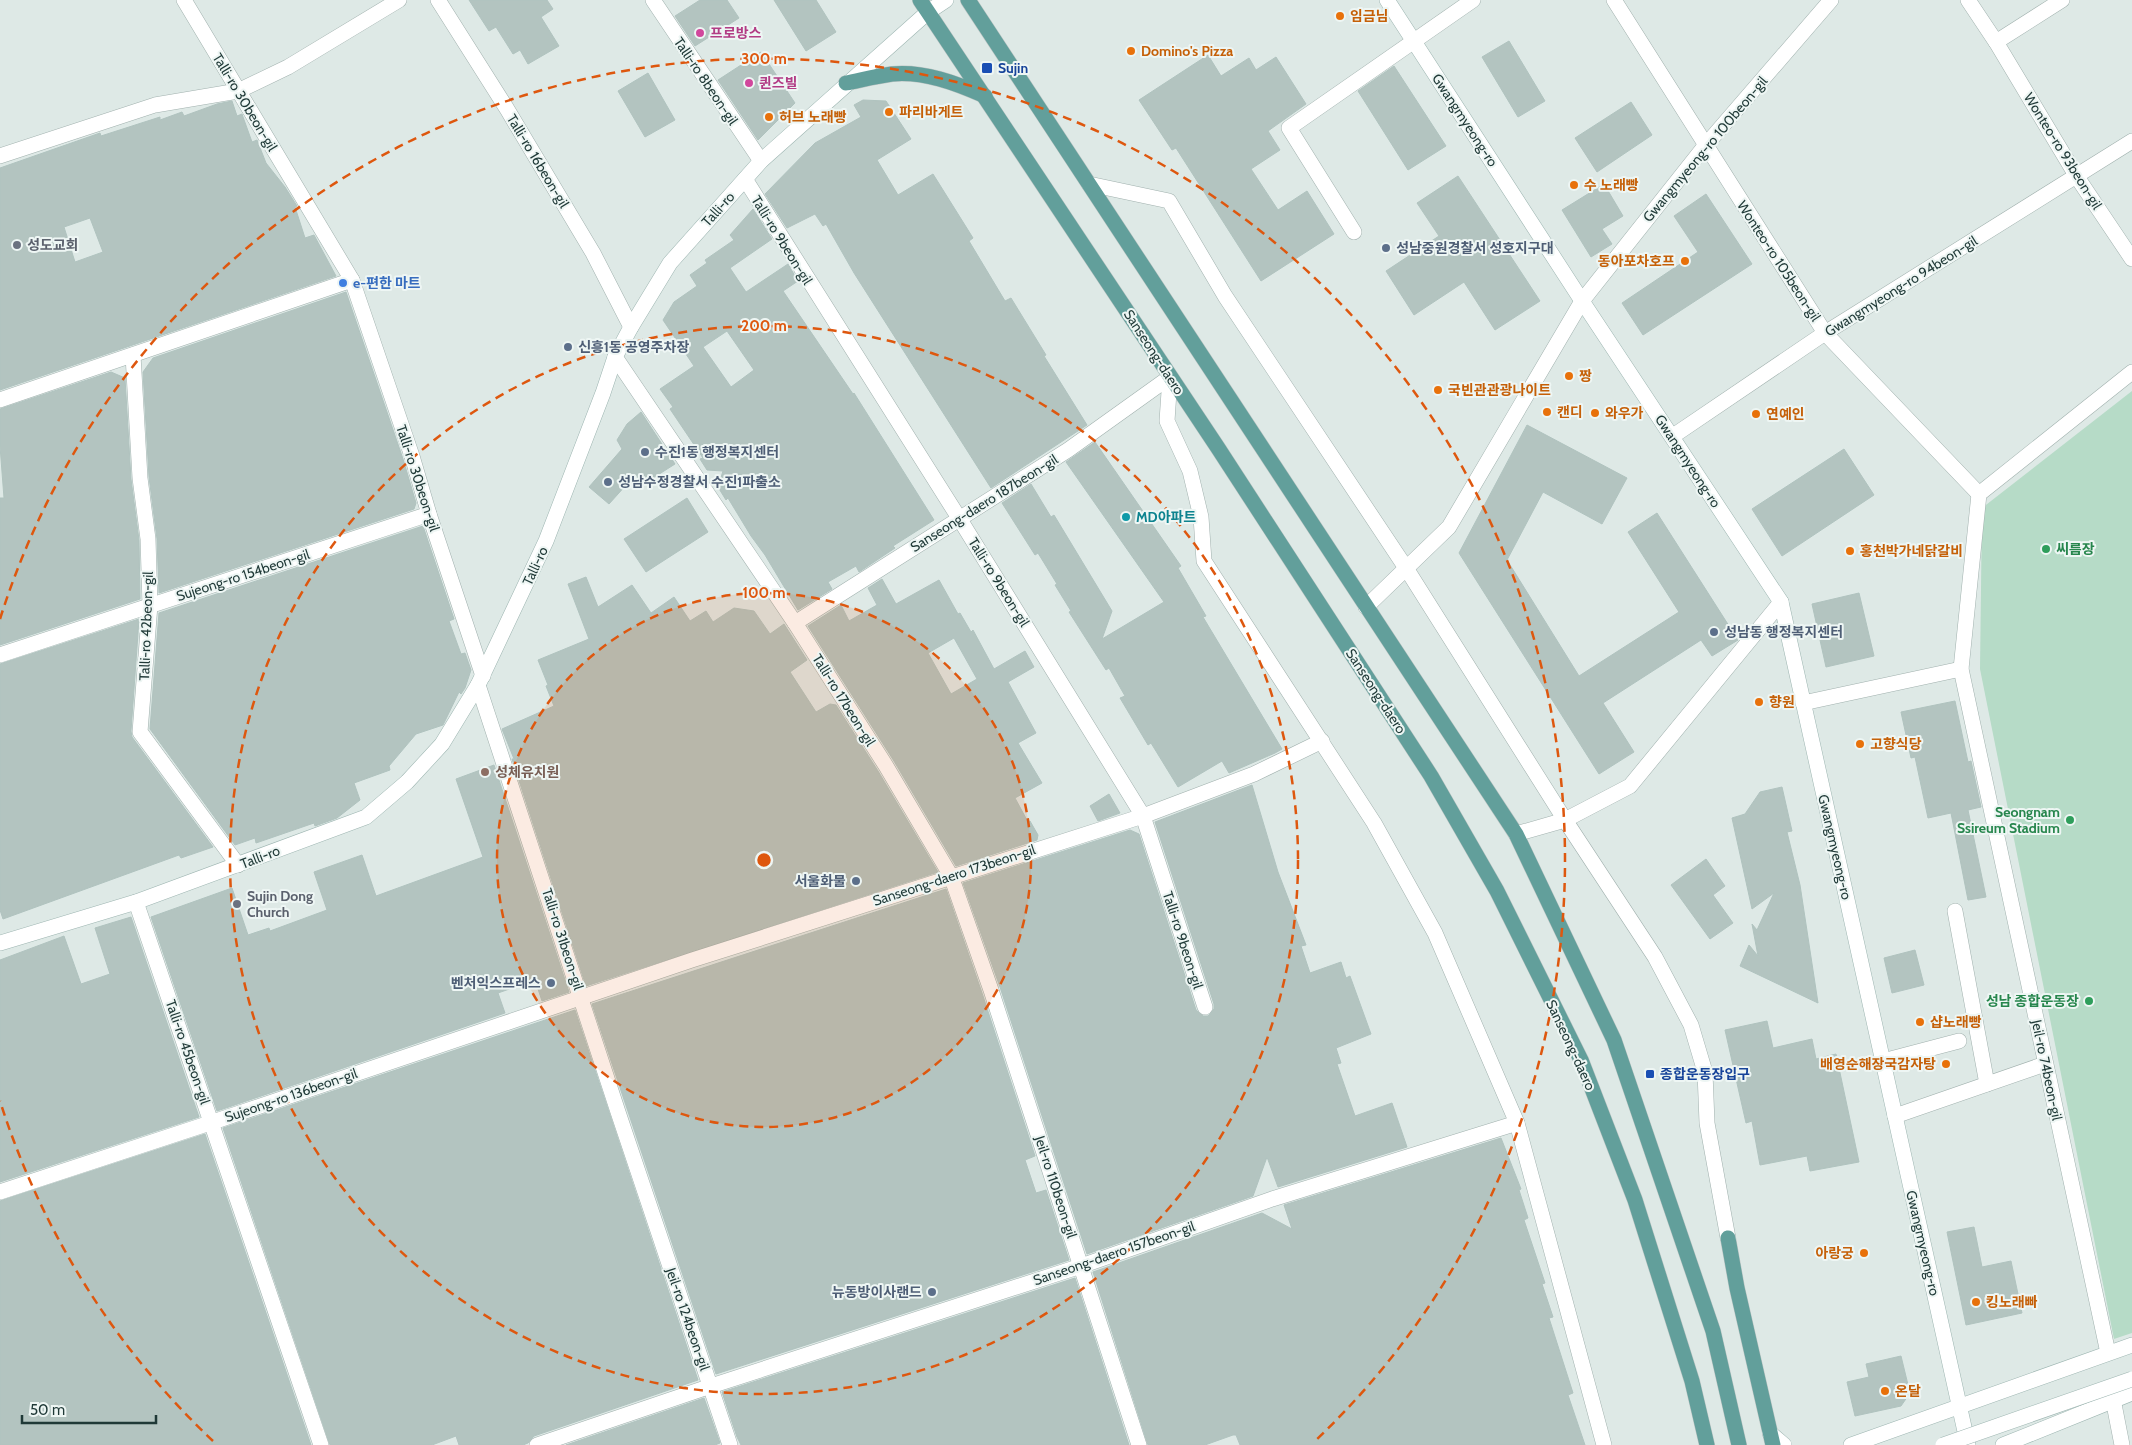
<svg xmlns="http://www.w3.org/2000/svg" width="2132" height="1445" viewBox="0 0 2132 1445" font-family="Cabin,'Noto Sans KR',sans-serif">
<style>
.green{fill:#b6dbc7}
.building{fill:#b3c4c0;stroke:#b0c3bf;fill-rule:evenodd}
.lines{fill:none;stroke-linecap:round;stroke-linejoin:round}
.street-casing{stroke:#a1b1ae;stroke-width:16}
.secondary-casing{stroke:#9db5b1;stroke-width:16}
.primary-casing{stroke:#bcc4c3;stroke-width:16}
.street{stroke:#fff;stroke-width:15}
.secondary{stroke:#fff;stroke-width:15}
.primary{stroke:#629f9b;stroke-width:15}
.secondary-bridge-casing{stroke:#9db5b1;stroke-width:16;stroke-linecap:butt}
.secondary-bridge{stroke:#fff;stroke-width:15}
.ring{fill:none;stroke:#de570e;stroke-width:2.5;stroke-dasharray:9 6}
.food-dot{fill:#e8710a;stroke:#eef6f4;stroke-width:2}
.hotel-dot{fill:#d1479c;stroke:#eef6f4;stroke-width:2}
.transit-dot{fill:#1a4fb4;stroke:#eef6f4;stroke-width:2}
.worship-dot{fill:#6b7280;stroke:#eef6f4;stroke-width:2}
.service-dot{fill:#5c6f8a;stroke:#eef6f4;stroke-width:2}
.shop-dot{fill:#3f7fe0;stroke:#eef6f4;stroke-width:2}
.culture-dot{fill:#0f9aa8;stroke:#eef6f4;stroke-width:2}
.leisure-dot{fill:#2e9e5b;stroke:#eef6f4;stroke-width:2}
.education-dot{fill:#8d6e63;stroke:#eef6f4;stroke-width:2}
.labels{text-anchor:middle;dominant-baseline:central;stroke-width:4;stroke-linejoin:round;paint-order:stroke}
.food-label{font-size:14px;font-weight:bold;fill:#c56008;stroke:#eef6f4;text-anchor:start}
.hotel-label{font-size:14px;font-weight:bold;fill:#b23c85;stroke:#eef6f4;text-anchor:start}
.transit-label{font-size:14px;font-weight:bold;fill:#164399;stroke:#eef6f4;text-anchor:start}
.street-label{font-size:14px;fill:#1f3937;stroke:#eef6f4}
.worship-label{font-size:14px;font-weight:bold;fill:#5b616d;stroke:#eef6f4;text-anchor:start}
.service-label{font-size:14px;font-weight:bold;fill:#4e5e75;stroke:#eef6f4;text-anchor:start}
.shop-label{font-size:14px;font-weight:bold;fill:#366cbe;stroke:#eef6f4;text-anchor:start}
.culture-label{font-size:14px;font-weight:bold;fill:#0d838f;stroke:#eef6f4;text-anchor:start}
.leisure-label{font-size:14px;font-weight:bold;fill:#27864d;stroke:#eef6f4;text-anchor:end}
.education-label{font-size:14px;font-weight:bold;fill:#785e54;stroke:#eef6f4;text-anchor:start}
.centre{fill:#de570e;stroke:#eef6f4;stroke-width:2.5}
.ring-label{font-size:15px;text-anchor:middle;font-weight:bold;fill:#de570e;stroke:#eef6f4;stroke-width:4;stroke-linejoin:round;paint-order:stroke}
</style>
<rect width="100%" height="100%" fill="#dee9e6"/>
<!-- green -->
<polygon class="green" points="2132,391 2132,1333 2114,1339 1980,669 1982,508"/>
<!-- building -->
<g class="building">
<polygon points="469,0 547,0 553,9 541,17 559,46 528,64 520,50 513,54 496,27 489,31"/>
<polygon points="700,0 727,0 739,18 695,46 675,16"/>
<polygon points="774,0 816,0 836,32 806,51"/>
<polygon points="1509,41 1545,101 1518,117 1482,57"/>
<polygon points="761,52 795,103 758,140 718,80"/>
<polygon points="1208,55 1221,76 1249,58 1256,70 1276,57 1306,104 1268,131 1280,150 1251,169 1278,210 1307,191 1334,234 1261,281 1176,148 1172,150 1139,100"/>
<polygon points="1394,66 1446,146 1408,170 1358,91"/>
<polygon points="648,73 675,120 645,137 618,91"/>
<polygon points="863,100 886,101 911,139 877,160 898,195 933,174 973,238 969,241 1005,301 1011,298 1046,355 1044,356 1087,425 991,488 854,273 826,224 823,226 815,214 787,228 765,194 815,143 861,117 854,105"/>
<path d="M232,101L237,116L242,114L243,117L252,142L257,140L266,163L285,187L297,206L295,207L305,238L314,235L336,276L0,390V168L100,133L101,136L160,117V120L182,112L184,116L217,104ZM90,218L103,252L75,262L64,227Z"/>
<polygon points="1631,102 1652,135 1597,172 1575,138"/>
<polygon points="1458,176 1540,301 1495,330 1464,282 1414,315 1386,271 1439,236 1417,203"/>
<polygon points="1604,184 1623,216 1602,229 1612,244 1591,257 1562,210"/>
<polygon points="1706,194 1752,264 1643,335 1622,303 1698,252 1674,216"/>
<path d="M753,209L772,239L730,268L746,292L788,264L798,281L783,291L853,394L854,393L934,520L893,546L895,548L859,572L856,566L828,582L832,589L798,610L765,555L751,536L728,498L726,500L718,487L723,471L707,470L700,459L703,458L670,409L673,407L660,389L694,366L663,320L674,302L697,286L690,275L707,263L705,260L734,240L730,235ZM727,331L754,370L731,387L703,347Z"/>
<polygon points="346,292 403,459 416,503 414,509 159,593 157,539 149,477 143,372 153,358"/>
<polygon points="111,372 125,378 131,479 139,540 140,599 0,645 0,498 4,498 0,446 0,409"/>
<polygon points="641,412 675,464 642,485 636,474 609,504 589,487 622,449 617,440 627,424"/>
<polygon points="1527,425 1627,478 1602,524 1543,492 1507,560 1579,676 1679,612 1628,532 1657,513 1738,640 1712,656 1701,640 1603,703 1634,752 1599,774 1459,553"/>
<polygon points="1095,442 1181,566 1178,568 1206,616 1203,617 1282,749 1275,753 1229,773 1222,761 1178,787 1151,743 1148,745 1120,698 1125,696 1109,668 1106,670 1069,612 1071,611 1055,585 1057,584 1038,553 1035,555 1002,503 1031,484 1051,517 1054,515 1112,611 1102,639 1164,602 1066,462"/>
<polygon points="1844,449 1874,495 1782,556 1752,509"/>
<polygon points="687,498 708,532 646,572 624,539"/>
<polygon points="423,526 454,619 449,621 461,654 465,653 471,670 465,688 461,694 459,692 443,725 416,734 389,766 390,770 354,783 360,800 337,818 315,826 314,823 256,843 255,838 235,845 150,729 159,613"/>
<polygon points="586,577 598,607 632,585 651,613 674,597 690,621 706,611 713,622 734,608 754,611 770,634 784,624 807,660 790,672 816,712 830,704 836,705 878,771 938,872 586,986 512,759 514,759 502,729 554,706 546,686 548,685 538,660 589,639 568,584"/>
<path d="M882,579L896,604L939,580L958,614L960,613L971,632L973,630L994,669L1025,651L1034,667L1008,682L1036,733L1018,743L1042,783L1015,798L1028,822L1030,821L1038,835L1037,840L956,866L894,761L808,626L841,605L849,621L877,605L868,588ZM954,638L977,679L951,694L928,653Z"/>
<polygon points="1859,593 1874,656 1826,667 1812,604"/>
<polygon points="139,619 131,731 132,737 213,847 181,858 179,855 3,919 0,910 0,664"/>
<polygon points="1955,701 1968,762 1971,761 1981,807 1968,810 1986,897 1968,900 1951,813 1928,818 1915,757 1911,758 1901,712"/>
<polygon points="494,765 569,992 542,1001 535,980 498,993 505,1013 217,1111 151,917 232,888 248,935 269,928 270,931 327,910 314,872 362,855 376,896 483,857 456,779"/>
<polygon points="1252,785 1278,872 1306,945 1301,946 1310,973 1341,962 1346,978 1350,976 1371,1034 1336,1048 1341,1063 1337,1064 1355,1116 1392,1103 1407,1147 1278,1187 1267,1157 1253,1196 1087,1254 1000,987 963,883 1130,830 1139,834 1196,1010 1203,1016 1208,1016 1214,1009 1214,1004 1155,822"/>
<polygon points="1782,787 1792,831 1787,832 1800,885 1818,1003 1740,966 1749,945 1758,956 1752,924 1757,930 1774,893 1752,909 1732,818 1745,814 1760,792"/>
<polygon points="1109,794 1120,813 1098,821 1090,806"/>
<polygon points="1706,859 1725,886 1713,895 1733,923 1710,939 1671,885"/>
<polygon points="946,889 982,993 1035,1156 1025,1160 1036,1193 1046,1190 1069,1260 716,1374 592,1004"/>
<polygon points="131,917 199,1117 0,1182 0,960 64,936 81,984 110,974 95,928"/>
<polygon points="1915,950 1924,985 1892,993 1884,958"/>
<polygon points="575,1010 698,1380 534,1436 528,1443 523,1445 459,1445 456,1436 432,1445 330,1445 223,1128"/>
<polygon points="1767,1021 1773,1048 1812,1039 1816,1059 1836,1054 1859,1162 1810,1171 1807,1156 1760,1165 1752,1121 1746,1123 1725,1030"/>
<polygon points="205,1134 311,1445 0,1445 0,1201"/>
<polygon points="1501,1138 1521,1189 1519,1190 1528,1218 1524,1220 1545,1283 1542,1284 1553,1317 1549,1318 1573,1393 1568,1395 1585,1445 1240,1445 1236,1435 1233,1435 1205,1445 1148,1445 1093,1272 1262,1213 1292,1229 1284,1205"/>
<polygon points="1974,1227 1982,1267 2011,1261 2022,1313 1966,1325 1947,1232"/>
<polygon points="1075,1278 1129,1445 741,1445 737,1437 722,1392"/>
<polygon points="1901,1356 1910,1393 1901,1406 1855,1416 1847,1382 1869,1377 1866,1364"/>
<polygon points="704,1398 720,1443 715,1445 566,1445"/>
</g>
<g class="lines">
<!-- street casing -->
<g class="street-casing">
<g id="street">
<polyline points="184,0 352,280 412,456 429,514 483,676"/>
<polyline points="438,0 507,109 593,253 631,327"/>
<polyline points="653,0 761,161"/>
<polyline points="1614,0 1825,333 1979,494"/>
<polyline points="1968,0 1996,42 2077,177 2132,259"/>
<polyline points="1996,42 2062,0"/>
<polyline points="0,156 155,105 238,91 288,67 399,0"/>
<polyline points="745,179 959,518 1143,816 1205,1007"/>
<polyline points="1089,184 1169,201 1225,296 1406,568 1565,820 1630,786 1781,602"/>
<polyline points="1354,232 1289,128 1473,0"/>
<polyline points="133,355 140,478 148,539 150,605 140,732 238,865"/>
<polyline points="615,357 795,623 886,766 951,876 991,990 1139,1445"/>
<polyline points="1170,377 1167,421 1190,471 1201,517 1204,561 1374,823 1435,933 1517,1123 1604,1445"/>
<polyline points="0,400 352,280"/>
<polyline points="1673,436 1825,333 2132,141"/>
<polyline points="1366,607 1449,527 1582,301 1705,146 1831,0"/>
<polyline points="795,623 1068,450 1170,377"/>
<polyline points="0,655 429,514"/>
<polyline points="478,685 618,1112 730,1445"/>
<polyline points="1803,703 1961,669"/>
<polyline points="1516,834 1565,820 1655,957 1691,1025 1705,1072 1707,1123 1728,1238"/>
<polyline points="136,902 321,1445"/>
<polyline points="1955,911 1987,1084"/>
<polyline points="1883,1061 1959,1041"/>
<polyline points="1895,1116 2045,1064"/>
<polyline points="0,1192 213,1122 692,960 1143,816 1254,774 1322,741"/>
<polyline points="2108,1353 1961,669 1979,494 2132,372"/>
<polyline points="2113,1399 2122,1445"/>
<polyline points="537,1445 711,1386 1081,1266 1272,1199 1517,1123"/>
</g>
</g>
<!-- secondary casing -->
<g class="secondary-casing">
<g id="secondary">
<polyline points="1387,0 1582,301 1781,602 1968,1445"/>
<polyline points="0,943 136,902 366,817 407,782 442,744 478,685 546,541 603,393 615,357 631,327 670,263 761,161 928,12 946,0"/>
<polyline points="1770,1433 1784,1445"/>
<polyline points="1851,1445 2132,1345"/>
<polyline points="2003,1445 2132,1393"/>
</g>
</g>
<!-- primary casing -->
<g class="primary-casing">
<g id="primary">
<polyline points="920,0 1218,448 1431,776 1497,891 1581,1060 1635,1200 1692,1381 1707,1445"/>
<polyline points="968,0 1516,834 1614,1040 1713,1331 1739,1445"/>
<path d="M846,83C861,80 877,76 892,74C924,71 956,83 985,96"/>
<polyline points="1728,1238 1737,1288 1773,1445"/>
</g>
</g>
<!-- street -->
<use href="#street" class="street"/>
<!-- secondary -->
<use href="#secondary" class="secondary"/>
<!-- primary -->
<use href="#primary" class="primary"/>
<!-- secondary-bridge casing -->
<g class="secondary-bridge-casing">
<polyline id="secondary-bridge" points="1943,1445 2132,1379"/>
</g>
<!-- secondary-bridge -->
<use href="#secondary-bridge" class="secondary-bridge"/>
</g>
<!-- distance rings -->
<circle cx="764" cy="860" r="267" fill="#de570e" fill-opacity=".12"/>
<g class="ring">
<circle cx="764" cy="860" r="267"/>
<circle cx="764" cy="860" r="534"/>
<path d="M213 1441A801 801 0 0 1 0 1101M0 619A801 801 0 1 1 1315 1441"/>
</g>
<!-- markers -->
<g class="food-dot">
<circle cx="1340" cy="16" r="5"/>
<circle cx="1131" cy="51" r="5"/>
<circle cx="889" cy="112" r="5"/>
<circle cx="769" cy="117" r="5"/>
<circle cx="1574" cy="185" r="5"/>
<circle cx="1685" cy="261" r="5"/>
<circle cx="1569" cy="376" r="5"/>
<circle cx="1438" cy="390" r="5"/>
<circle cx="1547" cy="412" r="5"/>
<circle cx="1595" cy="413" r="5"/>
<circle cx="1756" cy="414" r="5"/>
<circle cx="1850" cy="551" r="5"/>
<circle cx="1759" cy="702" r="5"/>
<circle cx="1860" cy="744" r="5"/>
<circle cx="1920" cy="1022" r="5"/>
<circle cx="1946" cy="1064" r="5"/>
<circle cx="1864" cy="1253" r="5"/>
<circle cx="1976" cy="1302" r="5"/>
<circle cx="1885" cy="1391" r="5"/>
</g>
<g class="hotel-dot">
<circle cx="700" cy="33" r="5"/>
<circle cx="749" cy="83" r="5"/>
</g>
<g class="transit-dot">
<rect x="981" y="62" width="12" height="12" rx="2.5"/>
<rect x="1645" y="1069" width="10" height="10" rx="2.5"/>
</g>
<g class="worship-dot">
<circle cx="17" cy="245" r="5"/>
<circle cx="237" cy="904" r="5"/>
</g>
<g class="service-dot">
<circle cx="1386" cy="248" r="5"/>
<circle cx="568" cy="347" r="5"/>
<circle cx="645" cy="452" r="5"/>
<circle cx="608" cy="482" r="5"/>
<circle cx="1714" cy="632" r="5"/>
<circle cx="856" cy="881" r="5"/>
<circle cx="551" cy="983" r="5"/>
<circle cx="932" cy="1292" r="5"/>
</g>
<circle class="shop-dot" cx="343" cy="283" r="5"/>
<circle class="culture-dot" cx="1126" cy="517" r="5"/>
<g class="leisure-dot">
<circle cx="2046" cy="549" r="5"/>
<circle cx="2070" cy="820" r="5"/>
<circle cx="2089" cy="1001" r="5"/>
</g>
<circle class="education-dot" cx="485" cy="772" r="5"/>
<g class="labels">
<!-- food labels -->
<g class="food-label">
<text x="1350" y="16">임금님</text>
<text x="1141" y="51">Domino's Pizza</text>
<text x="899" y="112">파리바게트</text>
<text x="779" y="117">허브 노래빵</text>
<text x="1584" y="185">수 노래빵</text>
<text x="1675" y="261" text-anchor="end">동아포차호프</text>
<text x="1579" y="376">짱</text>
<text x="1448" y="390">국빈관관광나이트</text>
<text x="1557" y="412">캔디</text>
<text x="1605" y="413">와우가</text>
<text x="1766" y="414">연예인</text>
<text x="1860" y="551">홍천박가네닭갈비</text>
<text x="1769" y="702">향원</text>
<text x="1870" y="744">고향식당</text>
<text x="1930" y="1022">샵노래빵</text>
<text x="1936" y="1064" text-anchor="end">배영순해장국감자탕</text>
<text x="1854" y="1253" text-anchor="end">아랑궁</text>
<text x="1986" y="1302">킹노래빠</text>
<text x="1895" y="1391">온달</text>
</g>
<!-- hotel labels -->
<g class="hotel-label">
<text x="710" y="33">프로방스</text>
<text x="759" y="83">퀸즈빌</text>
</g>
<!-- transit labels -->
<g class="transit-label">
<text x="998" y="68">Sujin</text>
<text x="1660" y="1074">종합운동장입구</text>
</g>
<!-- street labels -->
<g class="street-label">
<text transform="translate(706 81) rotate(56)">Talli-ro 8beon-gil</text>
<text transform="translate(245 102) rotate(59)">Talli-ro 30beon-gil</text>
<text transform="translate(1465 120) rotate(57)">Gwangmyeong-ro</text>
<text transform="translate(1705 149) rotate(-50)">Gwangmyeong-ro 100beon-gil</text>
<text transform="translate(2063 151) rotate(58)">Wonteo-ro 93beon-gil</text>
<text transform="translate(538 161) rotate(59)">Talli-ro 16beon-gil</text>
<text transform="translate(718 209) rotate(-48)">Talli-ro</text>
<text transform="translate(782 240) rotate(58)">Talli-ro 9beon-gil</text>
<text transform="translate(1779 261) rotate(57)">Wonteo-ro 105beon-gil</text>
<text transform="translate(1901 286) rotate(-32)">Gwangmyeong-ro 94beon-gil</text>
<text transform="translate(1154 352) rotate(57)">Sanseong-daero</text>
<text transform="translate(1688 461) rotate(57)">Gwangmyeong-ro</text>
<text transform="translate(418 478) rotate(72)">Talli-ro 30beon-gil</text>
<text transform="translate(984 503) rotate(-32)">Sanseong-daero 187beon-gil</text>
<text transform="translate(535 566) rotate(-65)">Talli-ro</text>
<text transform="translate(243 575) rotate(-18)">Sujeong-ro 154beon-gil</text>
<text transform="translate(999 582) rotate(58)">Talli-ro 9beon-gil</text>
<text transform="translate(146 626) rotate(-88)">Talli-ro 42beon-gil</text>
<text transform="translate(1376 691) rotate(57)">Sanseong-daero</text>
<text transform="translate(844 700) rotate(58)">Talli-ro 17beon-gil</text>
<text transform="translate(1835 847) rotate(77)">Gwangmyeong-ro</text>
<text transform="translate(260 857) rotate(-21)">Talli-ro</text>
<text transform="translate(954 875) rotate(-18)">Sanseong-daero 173beon-gil</text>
<text transform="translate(563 939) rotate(72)">Talli-ro 31beon-gil</text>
<text transform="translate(1183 940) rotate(72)">Talli-ro 9beon-gil</text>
<text transform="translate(1571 1045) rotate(65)">Sanseong-daero</text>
<text transform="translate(188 1052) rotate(71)">Talli-ro 45beon-gil</text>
<text transform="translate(2047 1070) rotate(78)">Jeil-ro 74beon-gil</text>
<text transform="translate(291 1095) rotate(-19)">Sujeong-ro 136beon-gil</text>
<text transform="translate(1056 1187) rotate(72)">Jeil-ro 110beon-gil</text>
<text transform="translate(1923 1243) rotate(77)">Gwangmyeong-ro</text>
<text transform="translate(1114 1253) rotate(-19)">Sanseong-daero 157beon-gil</text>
<text transform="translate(688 1319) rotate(71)">Jeil-ro 124beon-gil</text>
</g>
<!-- worship labels -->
<g class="worship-label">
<text x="27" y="245">성도교회</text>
<text x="247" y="896">Sujin Dong<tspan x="247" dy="16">Church</tspan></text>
</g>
<!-- service labels -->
<g class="service-label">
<text x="1396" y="248">성남중원경찰서 성호지구대</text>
<text x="578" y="347">신흥1동 공영주차장</text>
<text x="655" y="452">수진1동 행정복지센터</text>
<text x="618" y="482">성남수정경찰서 수진1파출소</text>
<text x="1724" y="632">성남동 행정복지센터</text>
<text x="846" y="881" text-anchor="end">서울화물</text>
<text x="541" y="983" text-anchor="end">벤처익스프레스</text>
<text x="922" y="1292" text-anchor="end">뉴동방이사랜드</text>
</g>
<!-- shop labels -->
<g class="shop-label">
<text x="353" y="283">e-편한 마트</text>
</g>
<!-- culture labels -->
<g class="culture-label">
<text x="1136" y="517">MD아파트</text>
</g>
<!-- leisure labels -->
<g class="leisure-label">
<text x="2056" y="549" text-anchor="start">씨름장</text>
<text x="2060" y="812">Seongnam<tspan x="2060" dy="16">Ssireum Stadium</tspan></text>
<text x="2079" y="1001">성남 종합운동장</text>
</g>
<!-- education labels -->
<g class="education-label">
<text x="495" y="772">성체유치원</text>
</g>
</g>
<circle cx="764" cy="860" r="8" class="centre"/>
<g class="ring-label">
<text x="764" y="64">300 m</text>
<text x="764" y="331">200 m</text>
<text x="764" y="598">100 m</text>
</g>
<!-- scale -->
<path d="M22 1415v8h134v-8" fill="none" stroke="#1f3937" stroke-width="2.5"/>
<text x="30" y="1415" font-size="15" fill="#1f3937" stroke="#eef6f4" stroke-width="4" paint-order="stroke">50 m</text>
</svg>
